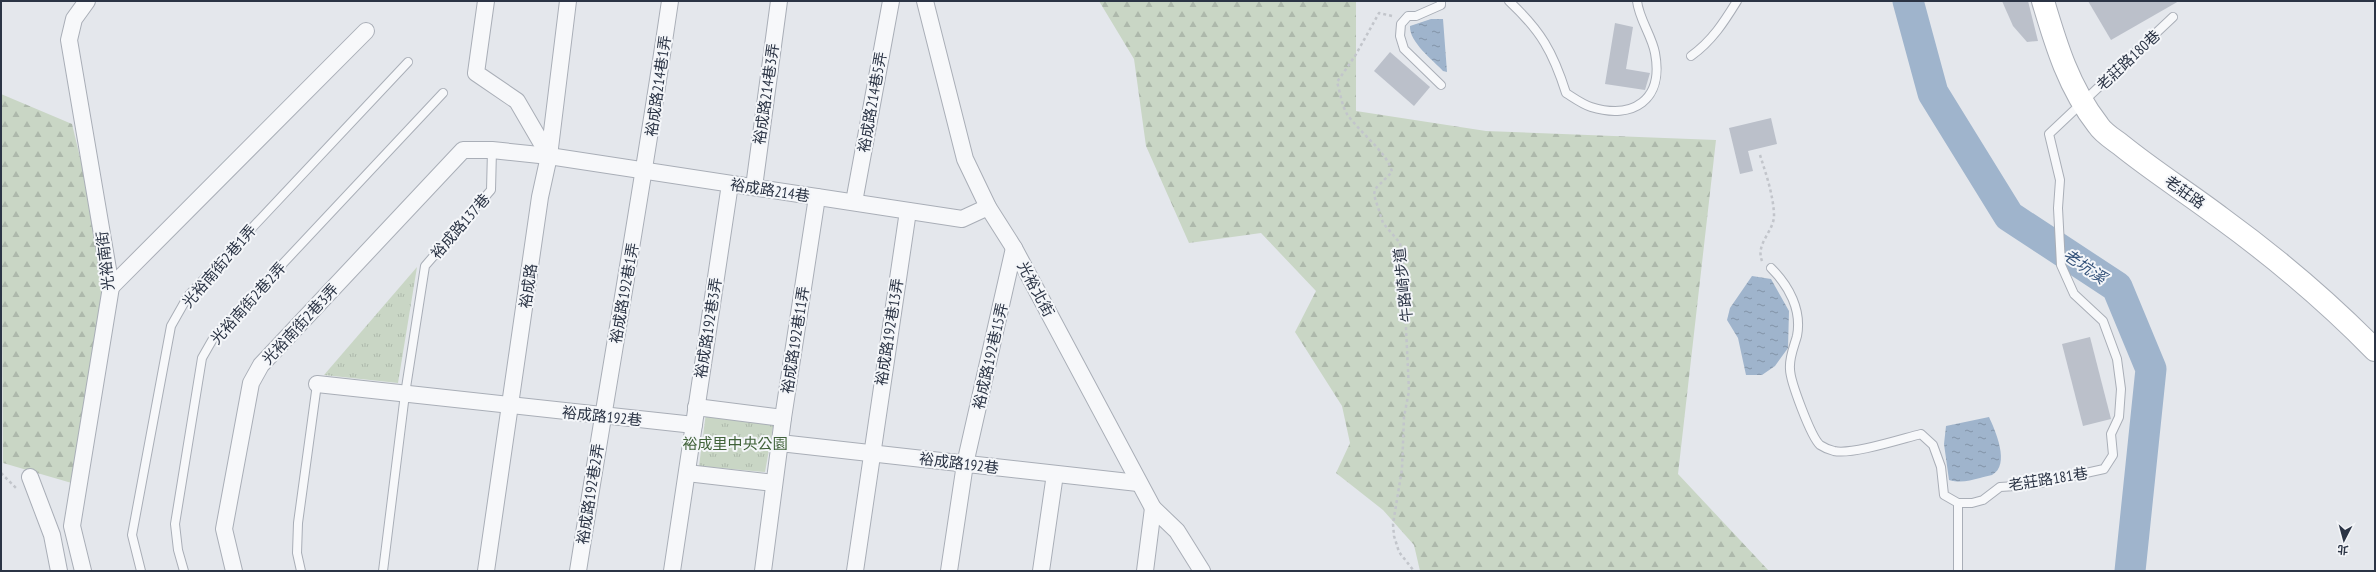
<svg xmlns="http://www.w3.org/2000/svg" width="2376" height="572" viewBox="0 0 2376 572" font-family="'PT Sans Narrow','Noto Sans TC',sans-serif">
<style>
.forest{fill:url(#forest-firs)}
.park{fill:url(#park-tufts)}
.water{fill:url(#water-ripples)}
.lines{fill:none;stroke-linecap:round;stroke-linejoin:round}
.river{stroke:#9fb4cc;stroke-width:31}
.building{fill:#bbc0ca}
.lane-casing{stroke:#a9aeb7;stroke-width:10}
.street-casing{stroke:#a9aeb7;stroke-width:18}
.secondary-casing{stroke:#a9aeb7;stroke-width:24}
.path{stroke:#c2c5cb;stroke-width:2.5;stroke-dasharray:3 3;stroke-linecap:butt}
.lane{stroke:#f7f8fa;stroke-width:8}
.street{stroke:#f7f8fa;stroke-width:16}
.secondary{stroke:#fff;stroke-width:22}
.labels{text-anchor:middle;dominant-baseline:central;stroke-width:4;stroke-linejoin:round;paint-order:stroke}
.street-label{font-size:15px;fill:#2b3445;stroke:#f4f6f9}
.park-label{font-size:15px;fill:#3f6138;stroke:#f4f6f9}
.water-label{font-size:16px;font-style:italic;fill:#34527a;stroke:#f4f6f9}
</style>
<defs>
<pattern id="forest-firs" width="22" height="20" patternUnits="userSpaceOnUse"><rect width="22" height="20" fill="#c9d6c5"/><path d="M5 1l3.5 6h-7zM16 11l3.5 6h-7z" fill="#adb8ab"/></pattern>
<pattern id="park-tufts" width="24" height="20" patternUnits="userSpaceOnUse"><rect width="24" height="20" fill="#c9d6c5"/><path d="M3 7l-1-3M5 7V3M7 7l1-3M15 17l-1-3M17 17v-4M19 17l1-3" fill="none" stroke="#adb8ab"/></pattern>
<pattern id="water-ripples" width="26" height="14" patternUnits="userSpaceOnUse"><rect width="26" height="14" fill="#9fb4cc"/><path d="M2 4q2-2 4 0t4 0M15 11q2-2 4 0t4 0" fill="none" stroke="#8293a7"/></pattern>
</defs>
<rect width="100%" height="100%" fill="#e4e7ec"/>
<!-- forest -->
<g class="forest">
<polygon points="1099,1 1356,1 1356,111 1486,131 1716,140 1678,474 1769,571 1420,571 1414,545 1383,510 1336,473 1350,443 1342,406 1295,332 1316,291 1261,233 1189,243 1146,146 1134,59"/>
<polygon points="1,94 72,124 113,295 75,484 3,463"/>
</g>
<!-- park -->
<g class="park">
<polygon points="417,267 398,383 324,375"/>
<polygon points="706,413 774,422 765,472 699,466"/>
</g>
<!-- water -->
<g class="water">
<path d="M1431,19H1443L1447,72L1443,71C1433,60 1409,42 1410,26Z"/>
<polygon points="1752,276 1771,279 1789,311 1788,348 1775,366 1762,375 1746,375 1738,338 1727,320 1730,308"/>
<path d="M1989,417C1995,430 2011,465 1992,475C1988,476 1983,477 1980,478C1969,481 1960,483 1949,480L1944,444L1946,426Z"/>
</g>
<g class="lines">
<!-- river -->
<polyline class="river" points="1908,1 1933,93 2009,216 2117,287 2151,369 2130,571"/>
</g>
<!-- building -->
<g class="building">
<polygon points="2002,1 2028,1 2038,41 2027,42 2013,26"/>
<polygon points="2088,1 2179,1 2111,40"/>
<polygon points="1615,23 1633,27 1626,69 1650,73 1645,90 1605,84"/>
<polygon points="1390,52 1430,87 1414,106 1374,71"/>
<polygon points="1771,118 1777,144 1748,151 1753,171 1740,174 1729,128"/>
<polygon points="2090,337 2111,419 2083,426 2062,344"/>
</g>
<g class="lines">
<!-- lane casing -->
<g class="lane-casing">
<g id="lane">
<polyline points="1441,1 1441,5 1416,16 1408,16 1401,24 1400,36 1404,49 1441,85"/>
<path d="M1509,1C1541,31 1553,52 1566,93C1574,98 1582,104 1591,107C1633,120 1664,100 1655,53C1652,36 1639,19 1637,1"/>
<path d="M1691,56C1712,41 1724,22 1737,1"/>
<path d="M1771,268C1789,286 1802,310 1797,336C1794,347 1789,357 1790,369C1790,381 1811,437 1820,445C1823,447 1830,450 1834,451C1852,455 1901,439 1921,434L1933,445L1941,467L1944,495L1958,503H1972L1983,500L2000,487L2031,485L2104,469L2113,455L2111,434L2119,417L2121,389L2117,359L2103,321L2074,294L2061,265L2058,208L2060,180L2049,134L2173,17"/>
<polyline points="141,571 132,535 171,326 188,296 408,62"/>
<polyline points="184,571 178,550 175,524 202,358 214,337 443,93"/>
<polyline points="301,571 297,553 298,523 317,384"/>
<polyline points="383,571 405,394 425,266 491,190 492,150"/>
<polyline points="1958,571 1958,503"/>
</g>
</g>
<!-- street casing -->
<g class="street-casing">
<g id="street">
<polyline points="486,1 476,73 517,101 549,156"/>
<polyline points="925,1 965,159 988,207 1014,248 1153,508 1177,531 1202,571"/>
<polyline points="754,187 779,1"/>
<polyline points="854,202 891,1"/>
<polyline points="111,287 366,31"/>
<polyline points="317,384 694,425"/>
<polyline points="696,407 783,418"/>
<polyline points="780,443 1138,483"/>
<polyline points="687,473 774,483"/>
<polyline points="30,477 52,535 59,571"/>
<polyline points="83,571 72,526 111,287 69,40 74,19 87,1"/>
<polyline points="234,571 224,529 251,383 261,365 463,150 492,150 549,156 962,219 988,207"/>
<polyline points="486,571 540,197 549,156 568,1"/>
<path d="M578,571C608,381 642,192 670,1"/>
<polyline points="672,571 730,184"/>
<polyline points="763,571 783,418 817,197"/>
<polyline points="855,571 908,211"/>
<polyline points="949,571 965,464 1014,248"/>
<polyline points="1041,571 1055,474"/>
<polyline points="1145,571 1153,508"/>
</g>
</g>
<!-- secondary casing -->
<g class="secondary-casing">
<path id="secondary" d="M2043,1C2056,45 2069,88 2098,125C2103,133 2113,139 2121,145C2153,171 2188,193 2221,218C2276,258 2328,302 2375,350"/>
</g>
<!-- path -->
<g class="path">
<path d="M1392,16L1379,13L1355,56L1337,82C1340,92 1342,106 1347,114C1359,132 1388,153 1392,172L1375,189L1374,195L1383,223L1400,243L1403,265L1409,391L1404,417L1402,469L1393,524L1394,536L1399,552L1414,571"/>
<path d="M1760,155C1766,174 1773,194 1774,214C1775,231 1755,243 1762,261"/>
<polyline points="1,473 16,488"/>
</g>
<!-- lane -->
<use href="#lane" class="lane"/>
<!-- street -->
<use href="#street" class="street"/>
<!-- secondary -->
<use href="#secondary" class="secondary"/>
</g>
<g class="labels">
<!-- street labels -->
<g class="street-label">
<text transform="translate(2128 60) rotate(-43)">老莊路180巷</text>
<text transform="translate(658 86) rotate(-82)">裕成路214巷1弄</text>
<text transform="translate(766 94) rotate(-82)">裕成路214巷3弄</text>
<text transform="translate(872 102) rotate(-80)">裕成路214巷5弄</text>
<text transform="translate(770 190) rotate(9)">裕成路214巷</text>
<text transform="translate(2185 192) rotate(35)">老莊路</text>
<text transform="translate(460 226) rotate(-49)">裕成路137巷</text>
<text transform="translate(105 261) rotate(-97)">光裕南街</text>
<text transform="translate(219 266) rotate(-49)">光裕南街2巷1弄</text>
<text transform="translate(1403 285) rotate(-96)">牛路崎步道</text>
<text transform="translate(528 286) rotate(-82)">裕成路</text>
<text transform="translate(1036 289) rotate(62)">光裕北街</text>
<text transform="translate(624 293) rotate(-80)">裕成路192巷1弄</text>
<text transform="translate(248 303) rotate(-48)">光裕南街2巷2弄</text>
<text transform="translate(300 324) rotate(-47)">光裕南街2巷3弄</text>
<text transform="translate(708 328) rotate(-81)">裕成路192巷3弄</text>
<text transform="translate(889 332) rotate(-81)">裕成路192巷13弄</text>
<text transform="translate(795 340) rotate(-81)">裕成路192巷11弄</text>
<text transform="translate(990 356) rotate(-77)">裕成路192巷15弄</text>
<text transform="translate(602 416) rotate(6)">裕成路192巷</text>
<text transform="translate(959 463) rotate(7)">裕成路192巷</text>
<text transform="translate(2048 479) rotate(-9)">老莊路181巷</text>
<text transform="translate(590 494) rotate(-81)">裕成路192巷2弄</text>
</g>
<!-- park labels -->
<g class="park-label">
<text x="735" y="443">裕成里中央公園</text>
</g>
<!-- water labels -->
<g class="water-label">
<text transform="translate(2085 266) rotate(34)">老坑溪</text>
</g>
</g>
<!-- border -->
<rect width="2376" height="572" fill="none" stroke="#2b3445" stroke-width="4"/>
<!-- north arrow -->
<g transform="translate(2344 540) rotate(186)" stroke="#f4f6f9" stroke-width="3" paint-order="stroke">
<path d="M0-3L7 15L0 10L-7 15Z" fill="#2b3445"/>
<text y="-6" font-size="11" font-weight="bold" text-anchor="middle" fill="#2b3445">北</text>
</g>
</svg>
